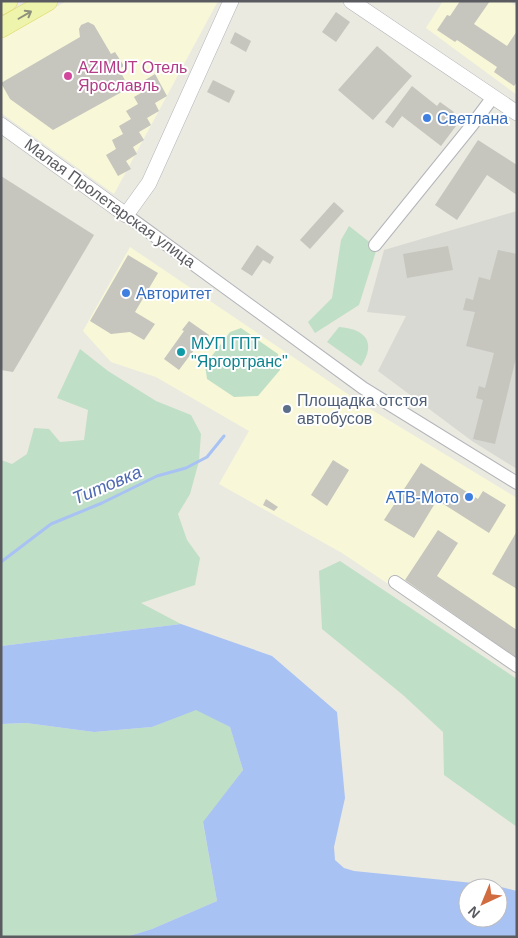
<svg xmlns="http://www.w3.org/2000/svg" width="518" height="938" viewBox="0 0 518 938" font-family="Arial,sans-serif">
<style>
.commercial{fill:#f8f8d8}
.industrial{fill:#d9d9d3}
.green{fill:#c0dfc7}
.water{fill:#a8c2f3;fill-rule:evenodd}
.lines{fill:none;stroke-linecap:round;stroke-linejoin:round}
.stream{stroke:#a8c2f3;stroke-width:3}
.building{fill:#c6c5be}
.minor-casing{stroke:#b4b5ba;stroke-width:14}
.tertiary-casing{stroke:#b4b5ba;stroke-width:16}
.primary-casing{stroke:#ded766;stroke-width:20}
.minor{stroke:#fff;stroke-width:12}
.tertiary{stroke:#fff;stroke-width:15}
.primary{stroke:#eff4ad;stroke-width:19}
.oneway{stroke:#8e917b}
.hotel-dot{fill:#d1479c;stroke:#fff;stroke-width:2}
.shop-dot{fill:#3f7fe0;stroke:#fff;stroke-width:2}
.culture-dot{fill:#0f9aa8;stroke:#fff;stroke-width:2}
.service-dot{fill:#5c6f8a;stroke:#fff;stroke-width:2}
.labels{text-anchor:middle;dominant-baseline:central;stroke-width:4;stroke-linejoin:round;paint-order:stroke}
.hotel-label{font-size:16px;fill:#b23c85;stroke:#fff;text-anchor:start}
.shop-label{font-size:16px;fill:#366cbe;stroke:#fff;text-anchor:start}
.street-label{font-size:16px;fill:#5a5b60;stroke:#fff}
.culture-label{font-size:16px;fill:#0d838f;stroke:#fff;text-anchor:start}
.service-label{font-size:16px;fill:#4e5e75;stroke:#fff;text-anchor:start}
.water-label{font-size:18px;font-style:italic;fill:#4f6ab2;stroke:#fff}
</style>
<rect width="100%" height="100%" fill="#eaeae1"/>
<!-- commercial -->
<g class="commercial">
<polygon points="67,1 218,1 114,194 1,113 1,38"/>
<polygon points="443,1 509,1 517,7 517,95 426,28"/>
<polygon points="130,247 367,407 517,498 517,670 342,553 219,484 249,431 156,377 111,362 83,331"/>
</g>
<!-- industrial -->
<polygon class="industrial" points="517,211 517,469 472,441 378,371 406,316 367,312 384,250"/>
<!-- green -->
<g class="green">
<polygon points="349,226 377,248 359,305 315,333 308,322 332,298 341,240"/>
<path d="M339,327C365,329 377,342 361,366L327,342Z"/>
<polygon points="241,328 278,354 280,370 258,396 234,397 207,379 205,365 230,332"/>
<polygon points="80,349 108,371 156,401 191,415 201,434 199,461 190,494 178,514 187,540 200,558 195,585 141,603 181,624 1,646 1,460 12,464 27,454 34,428 49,429 60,442 84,440 88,410 57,398"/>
<polygon points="340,561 517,679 517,827 444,775 443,732 403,695 322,629 319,571"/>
<polygon points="196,709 230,727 243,770 203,823 217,901 152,929 126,937 1,937 1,724 26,723 94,732 152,727"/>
</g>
<!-- water -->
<path class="water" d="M181,624L272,656L337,712L345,798L334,847L335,860L344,868L354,871L493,885L517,891V937H126L152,929L217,901L203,822L243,770L230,727L196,710L152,727L94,732L26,723L1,724V646ZM468,888H498V918H468Z"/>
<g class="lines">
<!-- stream -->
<polyline class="stream" points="1,562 51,524 102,503 157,476 186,468 207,457 224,436"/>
</g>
<!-- building -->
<g class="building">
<polygon points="460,1 490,1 474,24 507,46 517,31 517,82 514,86 494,72 497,67 457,40 455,42 437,30 447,15 450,16"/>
<polygon points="336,12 350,22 336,42 322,32"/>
<polygon points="88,22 94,25 111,54 115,52 124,66 119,69 129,88 53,130 10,99 1,83 80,37 79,29 81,25"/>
<polygon points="235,32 251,41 246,52 230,43"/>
<polygon points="377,46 412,76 373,120 338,90"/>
<polygon points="155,74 167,96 155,103 159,111 147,118 151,125 139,132 144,140 133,147 137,154 126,161 131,169 118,176 106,155 116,149 112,140 123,134 119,126 131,119 126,111 138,104 134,97 146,90 142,82"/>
<polygon points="213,80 235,91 229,103 207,92"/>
<polygon points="412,86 437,106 440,102 454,112 448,120 456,126 441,146 402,116 393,128 385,122"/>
<polygon points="478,140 517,165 517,195 487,175 457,220 435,205"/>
<polygon points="1,176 94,235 13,372 1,370"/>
<polygon points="334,202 344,211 310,249 300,240"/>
<polygon points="257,245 274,257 270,264 263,260 252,276 241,269"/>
<polygon points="448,246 453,270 407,278 403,254"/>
<polygon points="498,250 517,254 517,354 495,444 473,439 483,400 476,398 479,386 485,388 494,353 466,346 475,312 463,310 466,298 473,300 479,277 490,280"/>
<polygon points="128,255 158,273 135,312 155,324 144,340 130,332 111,334 90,321"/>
<polygon points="189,321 209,335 202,344 200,342 179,370 164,359 184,331 182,330"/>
<polygon points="333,460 349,470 327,506 311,495"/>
<polygon points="421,463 478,499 483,491 506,505 489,533 437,500 414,538 384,520"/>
<polygon points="266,499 278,507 274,511 263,505"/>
<polygon points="438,530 458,543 437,576 517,630 517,658 405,580"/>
<polygon points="517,531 517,589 492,574"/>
</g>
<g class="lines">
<!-- minor casing -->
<g class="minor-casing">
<g id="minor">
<polyline points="126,215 363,388 517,483"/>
<polyline points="375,245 472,125 493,97"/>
<polyline points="395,582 517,666"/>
</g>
</g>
<!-- tertiary casing -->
<g class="tertiary-casing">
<g id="tertiary">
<polyline points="351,1 517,113"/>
<polyline points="1,125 126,215 149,183 231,1"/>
</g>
</g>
<!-- primary casing -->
<g class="primary-casing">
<g id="primary">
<polyline points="1,5 8,1"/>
<polyline points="1,28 48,1"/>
</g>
</g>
<!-- minor -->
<use href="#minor" class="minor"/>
<!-- tertiary -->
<use href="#tertiary" class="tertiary"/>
<!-- primary -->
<use href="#primary" class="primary"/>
</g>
<!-- one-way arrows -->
<defs><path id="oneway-shaft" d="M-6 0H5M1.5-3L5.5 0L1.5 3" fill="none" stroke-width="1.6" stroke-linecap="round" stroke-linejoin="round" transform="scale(1.25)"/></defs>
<use class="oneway" href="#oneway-shaft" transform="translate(25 15) rotate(-30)"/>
<!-- markers -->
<circle class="hotel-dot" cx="68" cy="76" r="5"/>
<g class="shop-dot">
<circle cx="427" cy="118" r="5"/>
<circle cx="126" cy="293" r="5"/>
<circle cx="469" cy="497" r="5"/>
</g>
<circle class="culture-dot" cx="181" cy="352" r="5"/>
<circle class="service-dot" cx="287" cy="409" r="5"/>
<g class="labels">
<!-- hotel labels -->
<g class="hotel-label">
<text x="78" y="67">AZIMUT Отель<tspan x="78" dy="18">Ярославль</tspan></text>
</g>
<!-- shop labels -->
<g class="shop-label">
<text x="437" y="118">Светлана</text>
<text x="136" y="293">Авторитет</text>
<text x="459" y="497" text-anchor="end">АТВ-Мото</text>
</g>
<!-- street labels -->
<g class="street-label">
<text transform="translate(110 203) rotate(36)">Малая Пролетарская улица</text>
</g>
<!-- culture labels -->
<g class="culture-label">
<text x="191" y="343">МУП ГПТ<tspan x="191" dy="18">"Яргортранс"</tspan></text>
</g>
<!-- service labels -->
<g class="service-label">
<text x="297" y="400">Площадка отстоя<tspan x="297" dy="18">автобусов</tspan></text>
</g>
<!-- water labels -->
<g class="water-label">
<text transform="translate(107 485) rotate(-23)">Титовка</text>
</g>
</g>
<!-- border -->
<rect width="518" height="938" fill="none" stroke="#5a5b60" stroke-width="5"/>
<!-- north arrow -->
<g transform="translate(483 903) rotate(224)"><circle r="24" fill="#ffffff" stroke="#bdbdbf"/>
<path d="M0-4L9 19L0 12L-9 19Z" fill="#d16c40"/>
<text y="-8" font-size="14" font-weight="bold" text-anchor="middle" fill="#5a5b60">N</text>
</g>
</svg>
